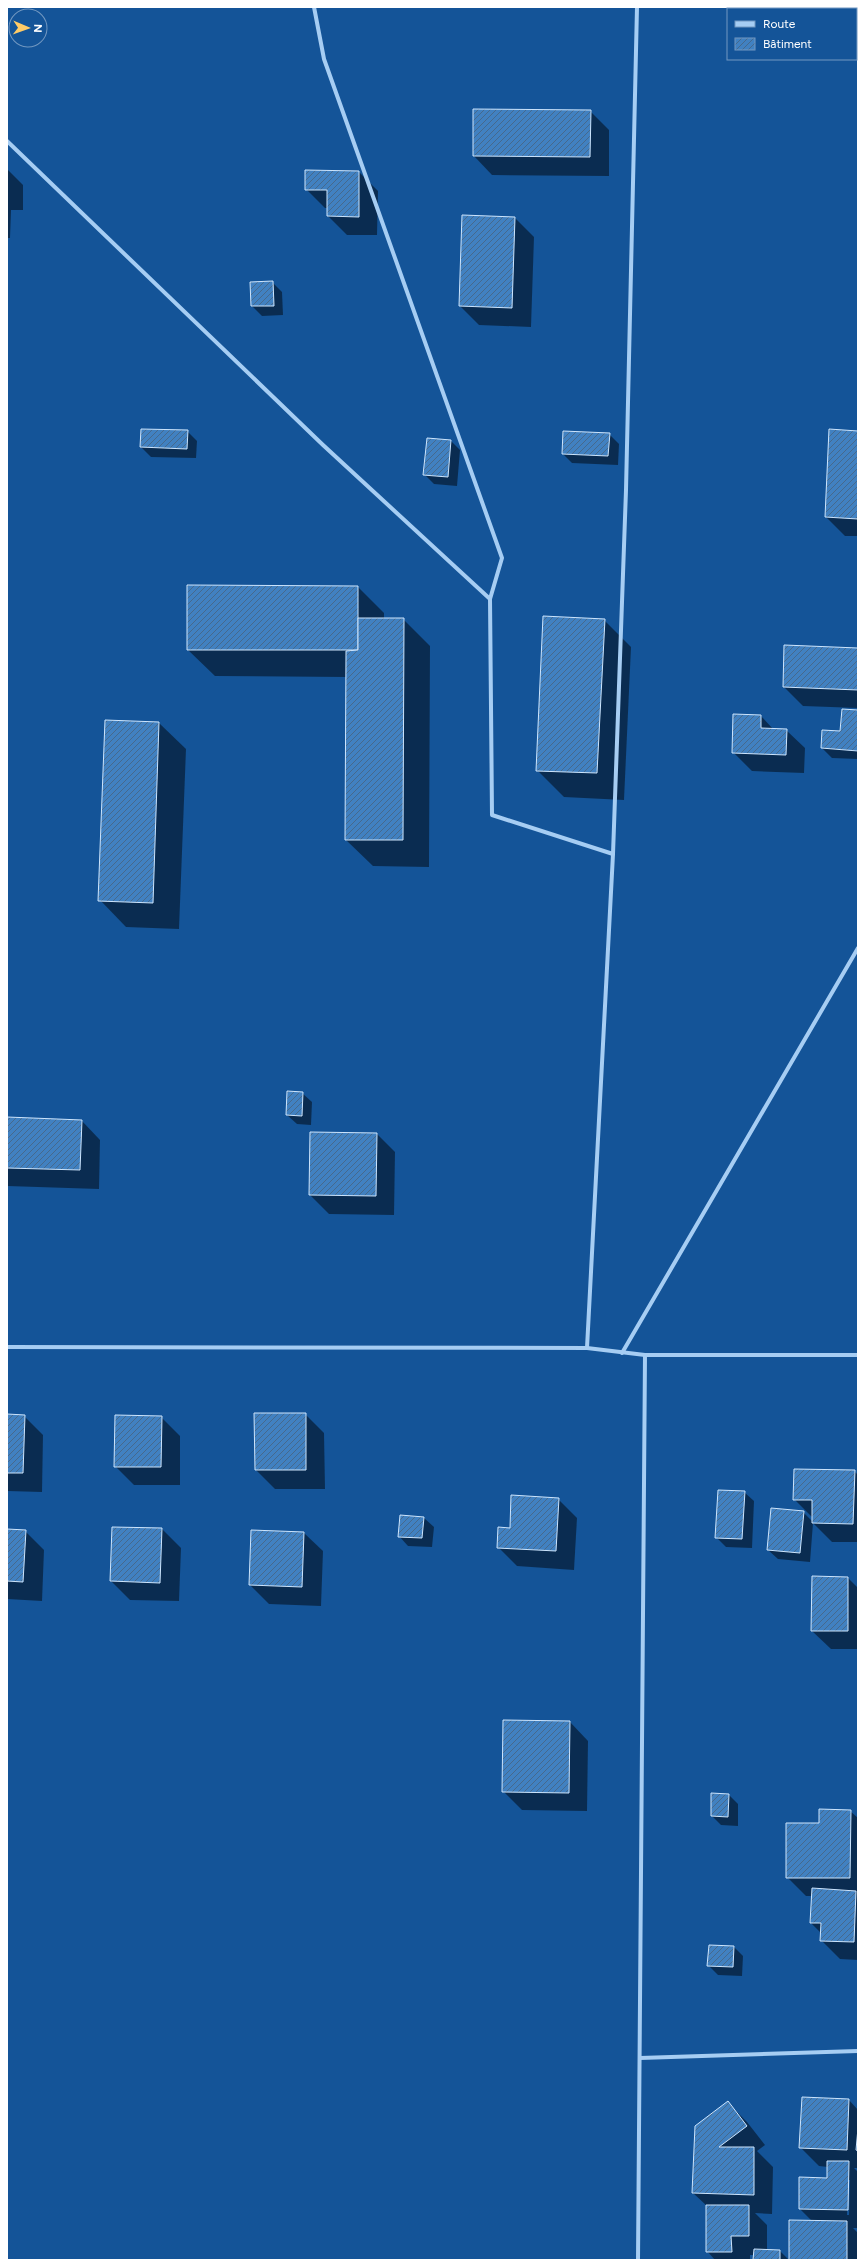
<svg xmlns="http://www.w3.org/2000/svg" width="865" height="2267" viewBox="0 0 865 2267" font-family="Figtree,sans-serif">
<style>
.shadow{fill:#0007;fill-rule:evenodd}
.building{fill:url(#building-hatch);stroke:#cde5fd}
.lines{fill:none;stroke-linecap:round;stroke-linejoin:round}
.street{stroke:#a6cdf3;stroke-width:4}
</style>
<defs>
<pattern id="building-hatch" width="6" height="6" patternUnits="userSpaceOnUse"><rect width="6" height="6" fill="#4181c1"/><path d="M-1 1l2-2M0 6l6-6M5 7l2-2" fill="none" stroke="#46698c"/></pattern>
</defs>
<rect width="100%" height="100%" fill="#145498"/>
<!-- shadow -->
<g class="shadow">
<polygon points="590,111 609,130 609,176 492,175 474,156"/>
<polygon points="7,169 23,185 23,210 11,210 10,238 7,238"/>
<polygon points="359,172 378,191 377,235 347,235 328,216 328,208 325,208 306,189"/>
<polygon points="463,216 515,218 534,237 531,327 479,325 460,306"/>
<polygon points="272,282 282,292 283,315 262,316 252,306 251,283"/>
<polygon points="187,431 197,441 196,458 151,457 141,447"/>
<polygon points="858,432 858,536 845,536 826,517"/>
<polygon points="609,434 619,444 618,465 572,463 563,454"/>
<polygon points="451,441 460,450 457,486 434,484 424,474"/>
<polygon points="358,587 384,613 384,619 403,619 430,646 429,867 373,866 346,840 347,677 215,676 188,650"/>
<polygon points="604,620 631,647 624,800 564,797 537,770"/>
<polygon points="858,649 858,708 803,706 784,687"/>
<polygon points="858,711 858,759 832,758 822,748 841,732"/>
<polygon points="761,716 773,729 786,730 805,748 804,773 752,771 733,752"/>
<polygon points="159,723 186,749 179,929 126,927 100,900"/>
<polygon points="302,1093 312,1102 311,1125 297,1124 287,1115"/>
<polygon points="7,1118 82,1121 100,1140 99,1189 7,1186"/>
<polygon points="377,1134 395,1152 394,1215 329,1214 310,1195"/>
<polygon points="255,1414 305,1414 324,1433 325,1489 275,1489 256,1470"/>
<polygon points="7,1415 24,1416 43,1435 42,1492 7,1491"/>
<polygon points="161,1417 180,1436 180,1485 134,1485 115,1466"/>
<polygon points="854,1471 858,1475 858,1542 832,1542 813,1523 810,1562 778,1559 768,1550 803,1512 813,1522 813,1518 794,1499"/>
<polygon points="744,1492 754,1501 752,1548 726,1547 716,1537"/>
<polygon points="558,1499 577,1518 574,1570 517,1566 498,1547 511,1529"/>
<polygon points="424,1518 434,1527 432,1547 408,1546 399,1536"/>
<polygon points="162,1529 181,1548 179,1601 130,1600 111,1581"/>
<polygon points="7,1530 25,1531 44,1550 42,1601 7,1599"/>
<polygon points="304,1533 323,1551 321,1606 269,1604 250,1585"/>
<polygon points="848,1578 858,1588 858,1649 831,1649 812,1631"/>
<polygon points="570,1722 588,1741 587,1811 522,1810 503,1791"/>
<polygon points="729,1795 738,1804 738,1826 721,1825 712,1816"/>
<polygon points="850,1811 858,1818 858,1960 840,1959 821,1940 821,1933 811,1923 813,1896 806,1896 787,1877 820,1824"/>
<polygon points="734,1947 743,1956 742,1976 718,1975 708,1965"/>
<path d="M849,2100L858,2110V2168H854L858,2172V2228H853L858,2233V2260H790L813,2222L800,2209L828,2179V2167L819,2166L800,2147ZM848,2180H850L849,2215H847Z"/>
<polygon points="728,2103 747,2122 765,2145 757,2151 773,2167 772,2214 755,2213 767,2225 767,2250 780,2251 789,2260 754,2260 755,2255 750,2255 750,2260 715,2260 707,2251 707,2206 693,2193"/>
</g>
<!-- building -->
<g class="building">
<polygon points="473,109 591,110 590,157 473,156"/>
<polygon points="305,170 359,171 359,217 327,216 327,190 305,190"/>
<polygon points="462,215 515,217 512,308 459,306"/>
<polygon points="273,281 274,306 251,306 250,282"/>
<polygon points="141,429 188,430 187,449 140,447"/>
<polygon points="829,429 858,431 858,519 825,517"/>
<polygon points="563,431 610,433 608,456 562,454"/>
<polygon points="427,438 451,440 448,477 423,475"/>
<polygon points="187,585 358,586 358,650 187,650"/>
<polygon points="543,616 605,619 597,773 536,771"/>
<polygon points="358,618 404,618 403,840 345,840 346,651 358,650"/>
<polygon points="784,645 858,648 858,690 783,687"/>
<polygon points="842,709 858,710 858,751 821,748 822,730 840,731"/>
<polygon points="733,714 761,715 761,728 787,729 786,755 732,753"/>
<polygon points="105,720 159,722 153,903 98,901"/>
<polygon points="287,1091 303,1092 302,1116 286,1115"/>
<polygon points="7,1117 82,1120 80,1170 7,1168"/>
<polygon points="310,1132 377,1133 376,1196 309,1195"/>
<polygon points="254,1413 306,1413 306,1470 255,1470"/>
<polygon points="7,1414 25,1415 23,1473 7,1473"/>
<polygon points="115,1415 162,1416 161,1467 114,1467"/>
<polygon points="794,1469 855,1470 853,1524 812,1523 812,1500 793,1500"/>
<polygon points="718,1490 745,1491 742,1539 715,1538"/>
<polygon points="511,1495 559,1498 556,1551 497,1548 498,1527 510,1528"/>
<polygon points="771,1508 804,1511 800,1553 767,1550"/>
<polygon points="400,1515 424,1517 422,1538 398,1537"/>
<polygon points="112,1527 162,1528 160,1583 110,1581"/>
<polygon points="7,1529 26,1530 23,1582 7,1581"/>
<polygon points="251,1530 304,1532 302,1587 249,1585"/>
<polygon points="812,1576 848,1577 848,1631 811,1631"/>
<polygon points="503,1720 570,1721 569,1793 502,1792"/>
<polygon points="711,1793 729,1794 728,1817 711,1816"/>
<polygon points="819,1809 851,1810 850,1878 786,1878 786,1823 819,1823"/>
<polygon points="812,1888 856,1891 854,1942 820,1941 821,1923 810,1923"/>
<polygon points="709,1945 734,1946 733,1967 707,1966"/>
<polygon points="802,2097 849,2099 847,2150 799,2148"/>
<polygon points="728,2101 747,2126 719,2147 754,2147 754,2195 692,2193 695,2126"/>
<polygon points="858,2128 858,2151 856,2150"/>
<polygon points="827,2161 849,2161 848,2210 799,2209 799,2177 827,2178"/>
<polygon points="706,2205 749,2205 749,2236 731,2236 732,2252 706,2252"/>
<polygon points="789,2220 847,2221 847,2260 789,2260"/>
<polygon points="754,2249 780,2250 780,2260 753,2260"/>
</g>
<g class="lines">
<!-- street -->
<g class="street">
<polyline points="314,7 324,59 502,558 490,599 492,815 613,854"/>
<polyline points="7,141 323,445 490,599"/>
<polyline points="7,1347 587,1348 645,1355 858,1355"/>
<polyline points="587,1348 613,854 626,490 637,7"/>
<polyline points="622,1353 858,948"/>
<polyline points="640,2058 858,2051"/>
<polyline points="638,2260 645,1355"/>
</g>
</g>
<!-- border -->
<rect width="865" height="2267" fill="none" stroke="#ffffff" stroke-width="16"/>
<!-- legend -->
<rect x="727" y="8" width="130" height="52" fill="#145498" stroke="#7298c1"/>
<rect x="735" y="21" width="20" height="6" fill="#a6cdf3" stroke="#7298c1"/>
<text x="763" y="28" font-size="12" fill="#ffffff">Route</text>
<rect x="735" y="38" width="20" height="12" fill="url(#building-hatch)" stroke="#7298c1"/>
<text x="763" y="48" font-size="12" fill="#ffffff">Bâtiment</text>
<!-- north arrow -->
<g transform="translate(28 28) rotate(92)"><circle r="19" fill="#145498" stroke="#7298c1"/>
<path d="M0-3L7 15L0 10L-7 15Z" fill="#ffcb67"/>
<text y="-6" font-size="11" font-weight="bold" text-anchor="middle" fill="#ffffff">N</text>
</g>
</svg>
